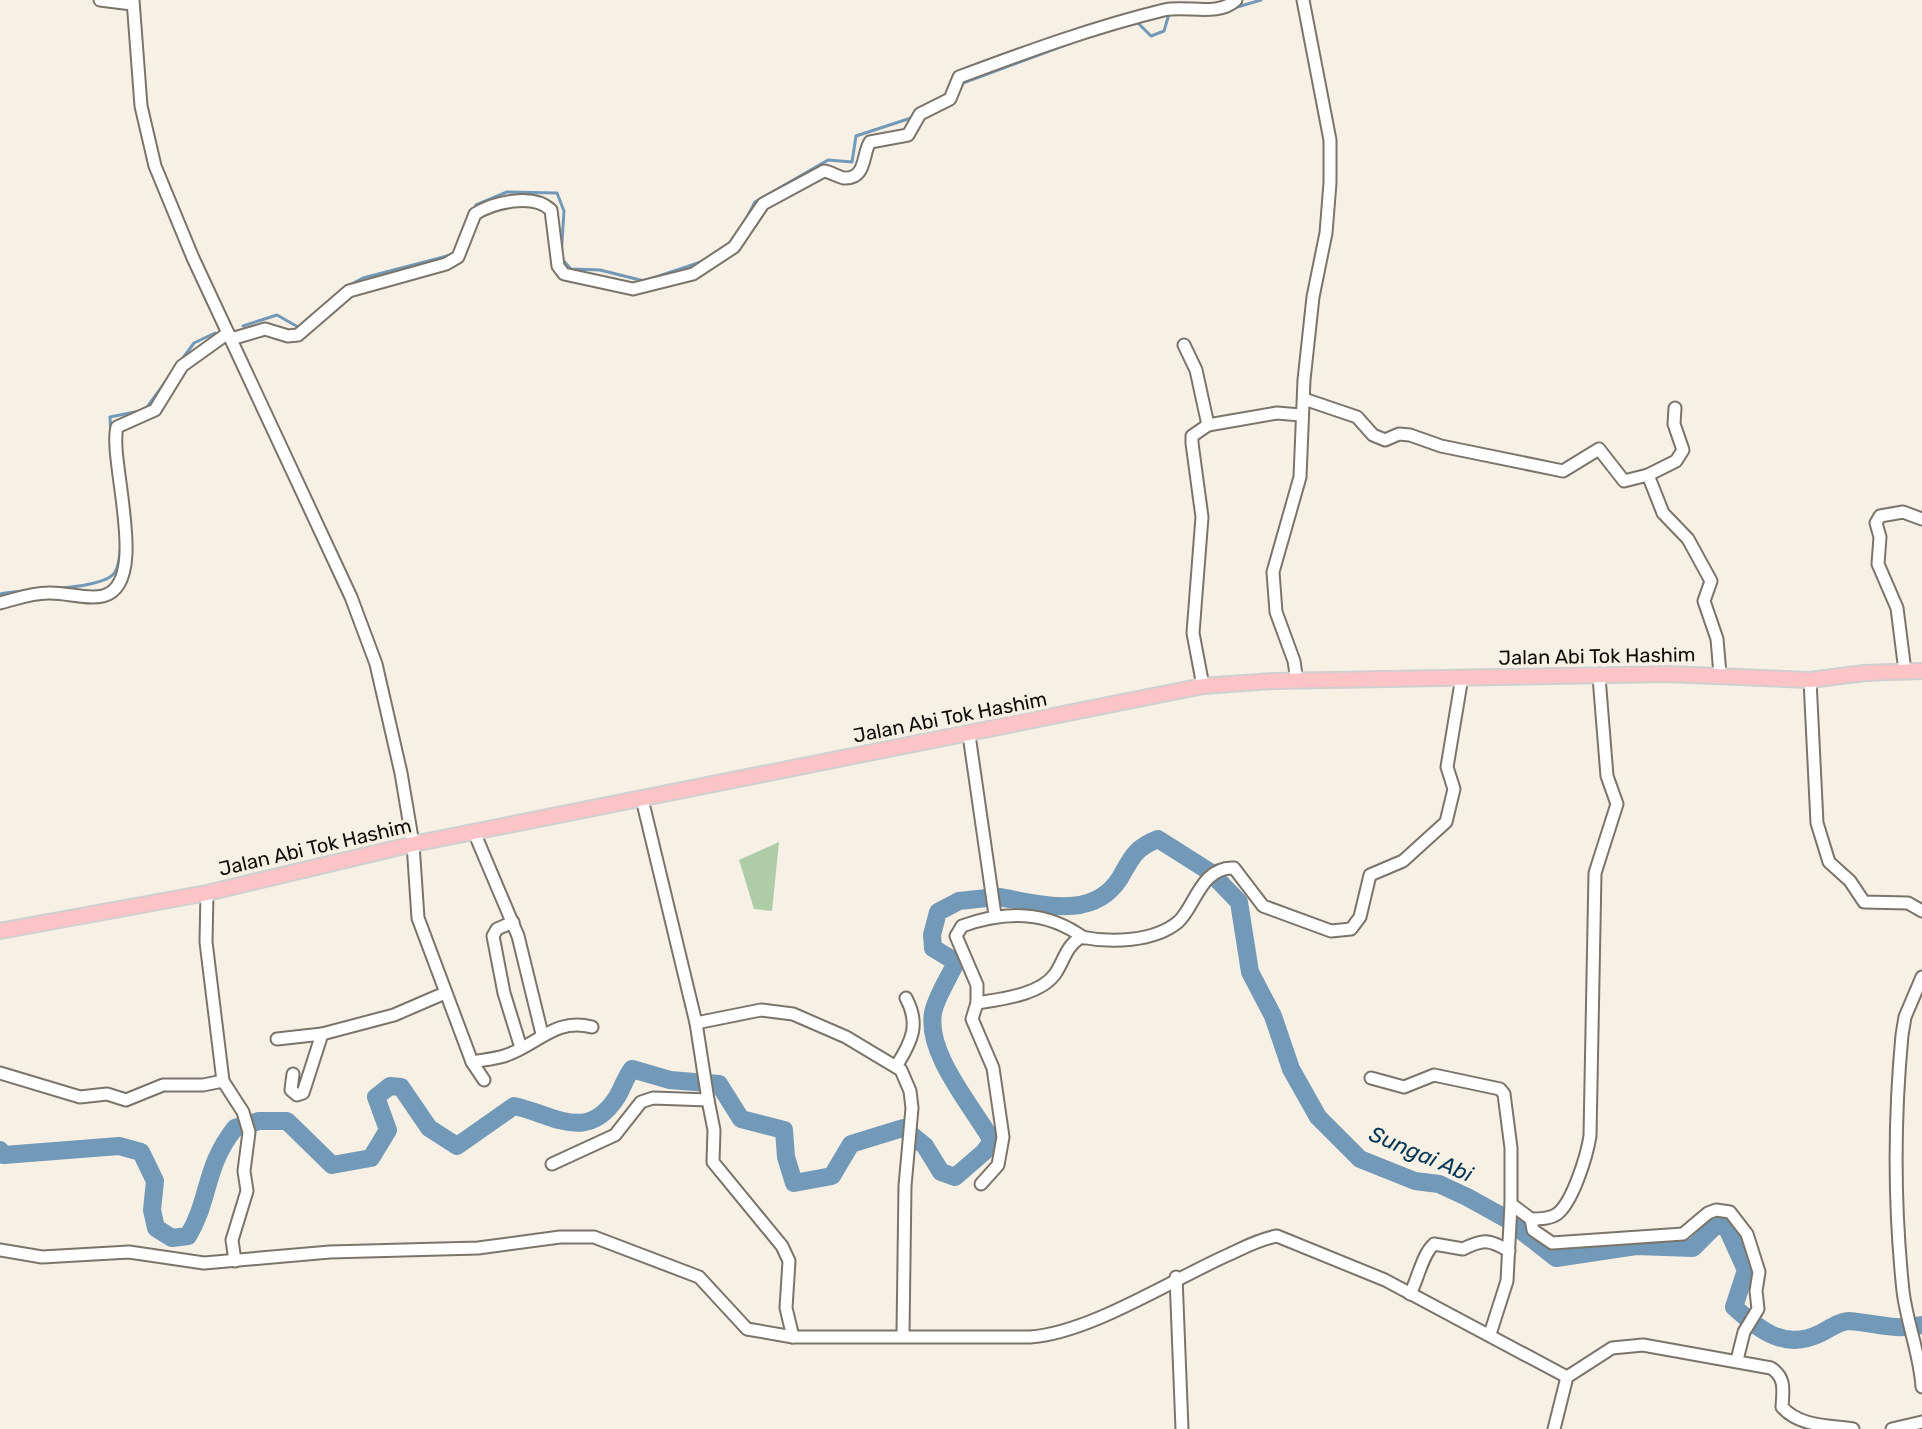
<svg xmlns="http://www.w3.org/2000/svg" width="1922" height="1429" viewBox="0 0 1922 1429" font-family="Rubik,sans-serif">
<style>
.forest{fill:#aecda7}
.lines{fill:none;stroke-linecap:round;stroke-linejoin:round}
.stream{stroke:#7299b7;stroke-width:3}
.river{stroke:#7299b7;stroke-width:18}
.minor-casing{stroke:#7b746b;stroke-width:15}
.major-casing{stroke:#cfcfce;stroke-width:18}
.minor{stroke:#fff;stroke-width:11}
.major{stroke:#fdc4c8;stroke-width:14}
.labels{text-anchor:middle;dominant-baseline:central;stroke-width:7;stroke-linejoin:round;paint-order:stroke}
.street-label{font-size:20px;fill:#100e0b;stroke:#f7f0e5}
.water-label{font-size:22px;font-style:italic;fill:#043756;stroke:#f7f0e5}
</style>
<rect width="100%" height="100%" fill="#f7f0e5"/>
<!-- forest -->
<polygon class="forest" points="779,842 772,911 754,909 739,860"/>
<g class="lines">
<!-- stream -->
<g class="stream">
<polyline points="1234,8 1261,0"/>
<polyline points="1128,25 1138,23 1151,36 1164,31 1169,14"/>
<polyline points="951,104 963,83 1071,43"/>
<polyline points="474,211 476,205 507,192 557,193 564,211 561,258 571,269 600,270 644,281 704,261"/>
<polyline points="745,221 755,202 828,160 852,162 856,136 914,117"/>
<polyline points="348,286 363,278 451,255"/>
<polyline points="243,326 277,315 298,327 302,325"/>
<polyline points="111,438 110,417 145,410 194,343 215,333"/>
<path d="M0,594C24,588 104,591 115,572C120,564 120,550 121,541"/>
</g>
<!-- river -->
<g class="river">
<path d="M999,897C1041,904 1093,921 1120,878C1132,857 1135,848 1158,839L1210,872L1239,902L1250,972L1273,1016L1291,1069L1318,1117L1360,1159L1415,1181L1439,1184L1467,1197L1505,1218L1556,1258L1636,1246L1693,1248L1715,1226H1726L1746,1270L1734,1307C1761,1331 1785,1351 1821,1333C1829,1329 1840,1321 1849,1321C1877,1323 1892,1331 1922,1325"/>
<path d="M0,1150L4,1155L119,1146L141,1152L155,1181L152,1210L156,1228L172,1238L188,1236C210,1200 204,1167 235,1128L259,1121H287L332,1165L371,1158L388,1130L376,1097L390,1086L401,1087L429,1128L457,1146L514,1106C553,1114 587,1144 617,1097C623,1087 625,1078 632,1069L670,1080L719,1084L741,1119L784,1130L786,1157L794,1183L832,1176L851,1144L903,1128L925,1146L941,1172L955,1177L984,1152L992,1141C973,1107 926,1054 933,1013C936,997 949,978 956,962L933,948L932,935L938,912L959,901L987,898"/>
</g>
<!-- minor casing -->
<g class="minor-casing">
<g id="minor">
<polyline points="100,0 132,4"/>
<polyline points="133,0 141,106 155,166 193,258 351,597 376,664 401,773 413,844 418,918 472,1062 484,1080"/>
<path d="M231,339L265,329L288,336L298,335L349,291L446,264L458,257L475,214C494,202 533,193 551,210L558,266L564,274L633,289L693,274L734,247L763,204L824,171C831,172 838,177 844,178C867,179 862,154 870,142L908,135L920,114L950,99L959,77C1026,52 1094,27 1164,10C1187,5 1218,17 1236,0"/>
<polyline points="1184,345 1196,370 1208,425 1277,413 1301,415"/>
<polyline points="1304,399 1357,417 1373,435 1385,440 1399,434 1410,435 1441,446 1563,471 1599,449 1624,481 1648,475 1663,513 1688,539 1711,581 1704,601 1717,639 1720,674"/>
<polyline points="1648,475 1676,461 1683,450 1674,424 1675,408"/>
<path d="M0,603C16,599 31,593 48,593C65,592 87,600 103,596C151,584 108,460 117,427L155,410L182,366L228,333"/>
<polyline points="1905,671 1897,608 1878,564 1880,537 1876,523 1880,516 1903,512 1922,519"/>
<polyline points="1810,680 1817,823 1829,862 1850,881 1864,902 1908,903 1922,911"/>
<polyline points="1297,681 1294,661 1276,612 1273,572 1300,477 1304,380 1313,297 1326,233 1330,183 1330,140 1303,0"/>
<polyline points="1203,686 1193,633 1202,517 1192,443 1192,436 1208,425"/>
<polyline points="969,735 995,915"/>
<polyline points="474,832 518,936 542,1034"/>
<polyline points="207,893 206,942 223,1081 243,1112 249,1132 244,1171 247,1191 232,1240 235,1261"/>
<polyline points="513,922 497,929 493,936 504,993 521,1048"/>
<path d="M1922,977L1905,1017L1902,1035C1894,1120 1894,1206 1903,1291C1907,1324 1920,1354 1922,1387"/>
<path d="M977,1003C1001,999 1040,995 1055,974C1064,961 1066,946 1081,937C1110,943 1154,942 1178,922C1194,909 1201,866 1234,868L1263,906L1331,931L1351,929L1360,917L1370,875L1403,861L1446,822L1454,789L1447,767L1462,677"/>
<polyline points="696,1023 761,1010 793,1014 846,1037 901,1070 910,1091 912,1108 905,1186 903,1334"/>
<polyline points="277,1039 322,1034"/>
<path d="M472,1062C482,1060 494,1059 504,1056C537,1046 554,1017 592,1027"/>
<path d="M897,1065C912,1041 920,1024 906,998"/>
<polyline points="0,1073 80,1097 107,1094 126,1100 163,1085 203,1085 223,1081"/>
<polyline points="293,1074 291,1090 297,1095 303,1093 322,1034 394,1015 445,993"/>
<path d="M1371,1078L1404,1087L1434,1075L1500,1089L1504,1094L1511,1148V1204L1531,1219C1540,1219 1550,1219 1557,1214C1573,1202 1587,1155 1590,1136L1595,873L1617,804L1607,776L1599,677"/>
<polyline points="708,1100 714,1130 713,1162 782,1246 789,1261 786,1308 793,1337"/>
<polyline points="552,1164 615,1135 641,1102 653,1098 708,1100 696,1023 642,799"/>
<path d="M981,1184L998,1165L1003,1137L993,1068L972,1019L977,1003V985L956,936L962,926C1005,911 1046,910 1084,938"/>
<polyline points="1531,1219 1533,1230 1552,1243 1683,1234 1708,1213 1716,1210 1730,1212 1747,1234 1759,1272 1756,1291 1758,1309 1744,1332 1737,1360"/>
<path d="M0,1250L42,1257L129,1252L204,1263L330,1252L478,1248L560,1237H594L699,1277L747,1329L793,1337H1030C1090,1333 1173,1279 1230,1254C1245,1247 1260,1239 1277,1236L1385,1280L1567,1377"/>
<polyline points="1176,1277 1182,1429"/>
<path d="M1410,1294C1418,1279 1422,1255 1434,1244L1463,1249C1483,1239 1489,1239 1509,1251"/>
<polyline points="1490,1334 1507,1281 1511,1204"/>
<path d="M1554,1429L1567,1377L1612,1348L1643,1345L1771,1368C1786,1378 1783,1390 1782,1407C1800,1427 1828,1425 1853,1429"/>
<polyline points="1892,1429 1922,1422"/>
</g>
</g>
<!-- major casing -->
<g class="major-casing">
<polyline id="major" points="0,931 207,893 413,844 1203,686 1273,681 1668,674 1810,680 1864,673 1922,671"/>
</g>
<!-- minor -->
<use href="#minor" class="minor"/>
<!-- major -->
<use href="#major" class="major"/>
</g>
<g class="labels">
<!-- street labels -->
<g class="street-label">
<text transform="translate(1597 656) rotate(-1)">Jalan Abi Tok Hashim</text>
<text transform="translate(950 717) rotate(-11)">Jalan Abi Tok Hashim</text>
<text transform="translate(315 847) rotate(-13)">Jalan Abi Tok Hashim</text>
</g>
<!-- water labels -->
<g class="water-label">
<text transform="translate(1421 1154) rotate(23)">Sungai Abi</text>
</g>
</g>
</svg>
